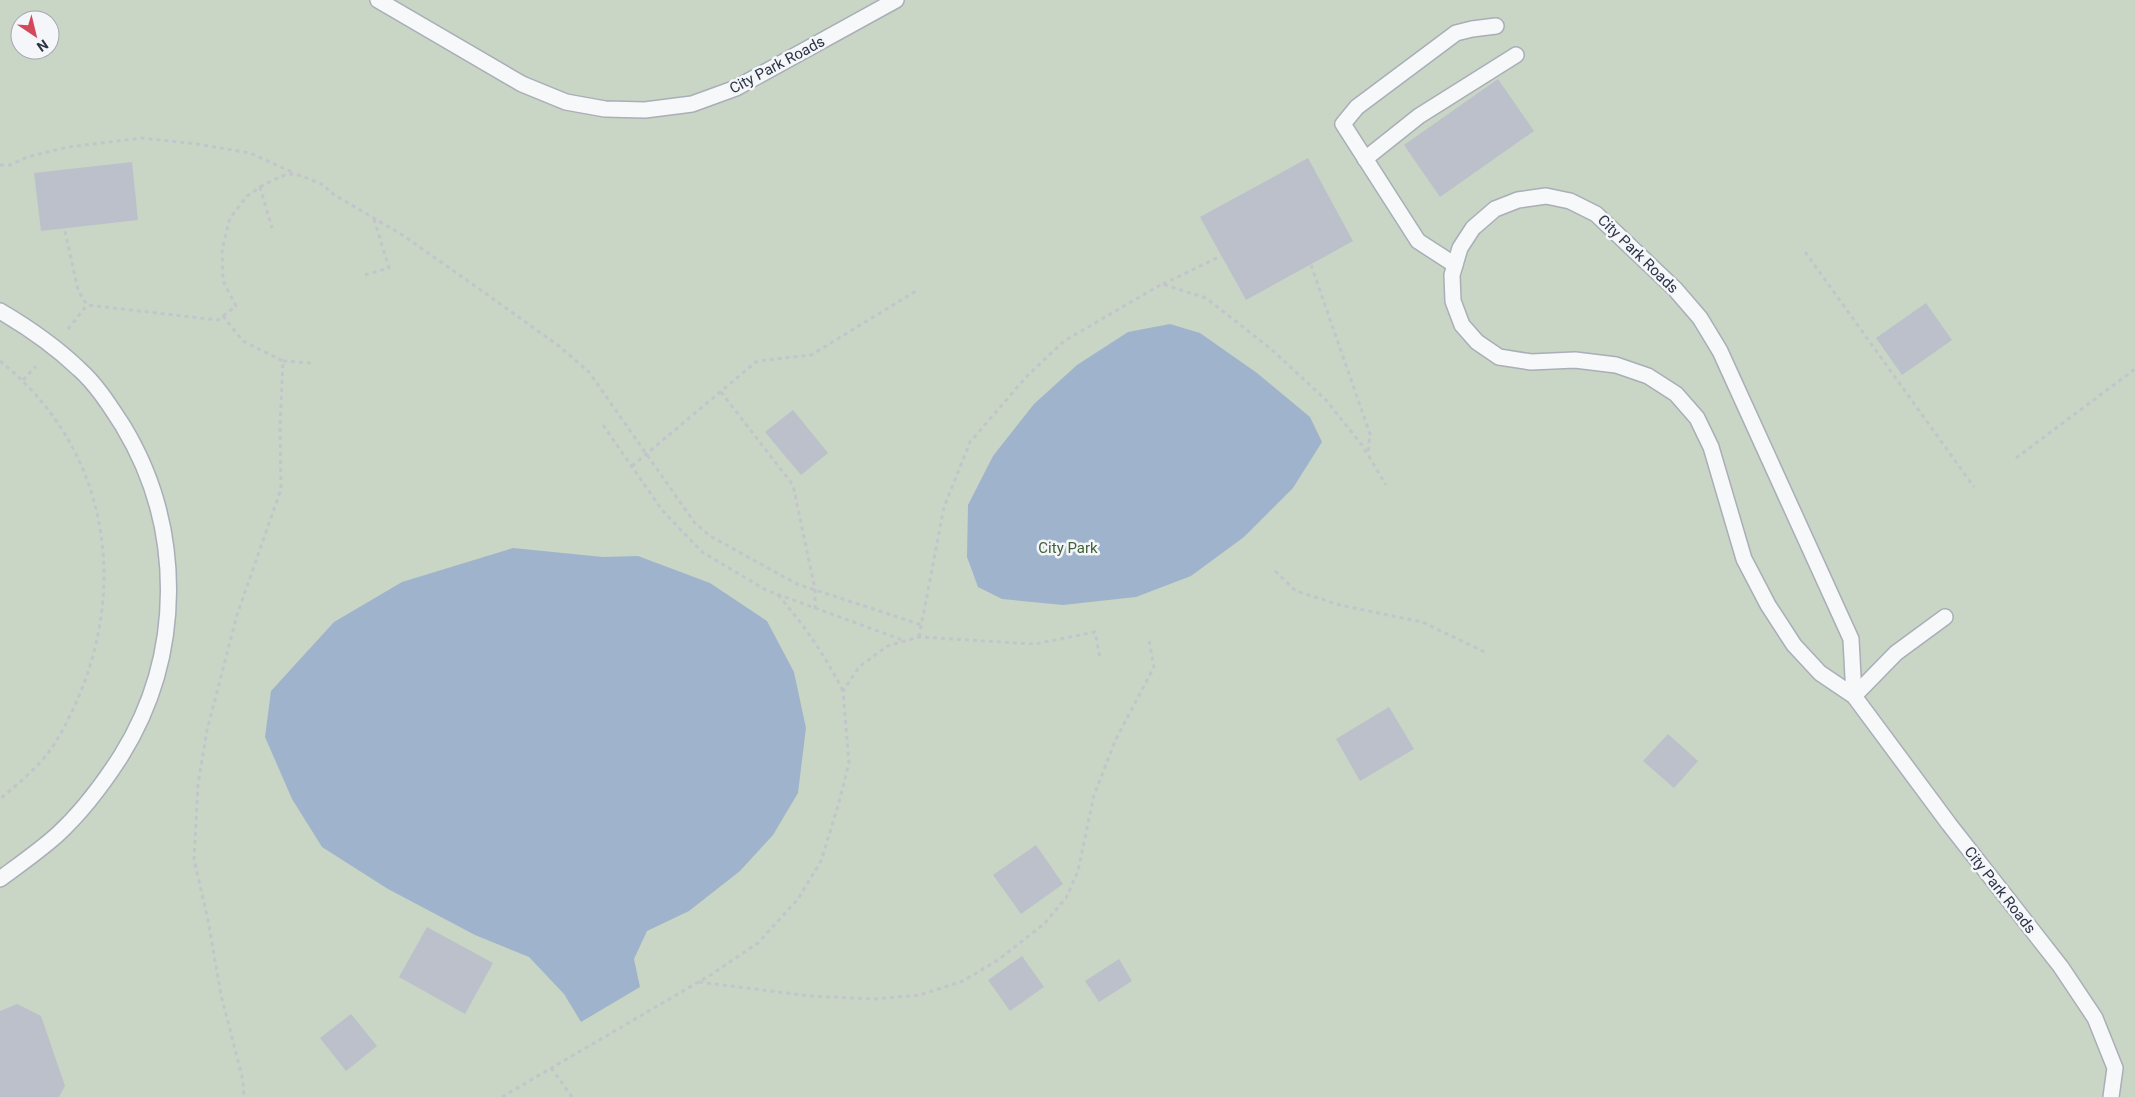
<svg xmlns="http://www.w3.org/2000/svg" width="2135" height="1097" viewBox="0 0 2135 1097" font-family="Roboto,sans-serif">
<style>
.green{fill:#c9d6c5;fill-rule:evenodd}
.water{fill:#9fb4cc}
.building{fill:#bbc0ca}
.lines{fill:none;stroke-linecap:round;stroke-linejoin:round}
.lane-casing{stroke:#a9aeb7;stroke-width:18}
.path{stroke:#c2c5cb;stroke-width:3;stroke-dasharray:4 4;stroke-linecap:butt}
.lane{stroke:#f7f8fa;stroke-width:15}
.labels{text-anchor:middle;dominant-baseline:central;stroke-width:5;stroke-linejoin:round;paint-order:stroke}
.street-label{font-size:15px;fill:#2b3445;stroke:#f4f6f9}
.park-label{font-size:15px;fill:#3f6138;stroke:#f4f6f9}
</style>
<rect width="100%" height="100%" fill="#e4e7ec"/>
<!-- green -->
<path class="green" d="M0,0H2135V1097H0ZM20,20H50V50H20Z"/>
<!-- water -->
<g class="water">
<polygon points="1170,324 1200,333 1257,373 1310,417 1322,442 1293,488 1244,537 1191,576 1136,597 1063,605 1002,599 978,587 967,557 968,505 993,456 1034,404 1077,365 1128,332"/>
<polygon points="513,548 603,557 638,556 710,583 767,621 794,672 806,728 798,793 773,835 740,871 689,911 647,931 634,959 640,987 581,1022 564,994 529,957 475,935 388,889 322,847 292,799 265,737 271,691 334,622 402,582"/>
</g>
<!-- building -->
<g class="building">
<polygon points="1498,79 1534,131 1440,197 1404,145"/>
<polygon points="1308,158 1353,241 1246,300 1200,217"/>
<polygon points="132,162 138,220 41,231 34,173"/>
<polygon points="1926,303 1952,340 1902,375 1876,338"/>
<polygon points="793,410 828,453 801,475 765,432"/>
<polygon points="1389,707 1414,749 1360,781 1336,739"/>
<polygon points="1668,734 1698,761 1674,788 1643,761"/>
<polygon points="1036,845 1063,884 1021,914 993,875"/>
<polygon points="427,927 493,963 465,1014 399,977"/>
<polygon points="1022,956 1044,987 1010,1011 988,980"/>
<polygon points="1119,959 1132,981 1099,1002 1085,981"/>
<polygon points="17,1004 41,1016 65,1086 59,1097 0,1097 0,1011"/>
<polygon points="351,1014 377,1046 346,1071 320,1038"/>
</g>
<g class="lines">
<!-- lane casing -->
<g class="lane-casing">
<g id="lane">
<polyline points="378,0 522,84 566,102 605,109 645,110 692,104 736,88 896,0"/>
<polyline points="1365,159 1419,116 1516,55"/>
<polyline points="1455,265 1418,241 1343,124 1357,107 1456,33 1472,29 1496,26"/>
<path d="M0,311C29,328 55,346 79,369C97,385 110,406 123,426C184,527 184,655 121,756C103,784 81,813 57,835C39,851 19,865 0,879"/>
<polyline points="1854,696 1851,639 1720,351 1700,318 1675,289 1596,214 1570,201 1546,196 1518,200 1495,209 1473,228 1460,248 1452,275 1453,301 1462,325 1477,342 1499,357 1531,362 1575,360 1616,365 1648,376 1676,394 1697,418 1711,447 1744,559 1768,605 1794,645 1820,673 1854,696 1949,824 2061,967 2095,1018 2115,1068 2111,1097"/>
<polyline points="1854,696 1896,653 1945,617"/>
</g>
</g>
<!-- path -->
<g class="path">
<polyline points="0,165 10,165 27,157 68,147 142,138 197,144 250,153 292,172"/>
<path d="M260,187C295,168 291,172 326,186L328,191L404,236L468,281L559,346L589,372L694,522L710,536L797,584L922,625"/>
<polyline points="65,231 78,290 87,305 218,320 223,316 243,341 283,361 280,427 281,489 237,615 207,730 198,784 194,859 208,920 221,995 243,1080 244,1097"/>
<polyline points="1805,252 1974,487"/>
<polyline points="1311,265 1370,434 1368,455"/>
<polyline points="365,275 389,268 374,219"/>
<polyline points="1163,284 1221,256"/>
<polyline points="223,316 236,306 223,281 222,249 230,218 247,196 260,187 272,228"/>
<polyline points="68,329 87,305"/>
<path d="M0,361C120,457 133,615 55,743C42,764 19,783 0,799"/>
<polyline points="283,361 311,363"/>
<polyline points="23,380 36,366"/>
<polyline points="721,392 793,485 815,589 815,609"/>
<polyline points="603,425 662,510 702,552 766,590 905,641"/>
<polyline points="2016,458 2135,369"/>
<polyline points="632,466 757,361 811,355 916,291"/>
<polyline points="1275,571 1296,591 1340,605 1422,622 1487,653"/>
<path d="M778,595C804,625 825,655 843,691"/>
<polyline points="919,637 944,507 970,442 1027,376 1064,341 1162,284 1206,298 1271,349 1325,399 1362,445 1386,485"/>
<polyline points="699,982 810,996 875,999 920,995 963,981 998,960 1044,924 1066,898 1078,871 1094,795 1116,739 1154,667 1149,640"/>
<polyline points="551,1068 572,1097"/>
<polyline points="502,1097 712,974 758,943 798,899 821,861 838,806 849,763 843,691 859,667 887,646 919,637 1035,644 1095,632 1100,658"/>
</g>
<!-- lane -->
<use href="#lane" class="lane"/>
</g>
<g class="labels">
<!-- street labels -->
<g class="street-label">
<text transform="translate(777 65) rotate(-28)">City Park Roads</text>
<text transform="translate(1638 254) rotate(44)">City Park Roads</text>
<text transform="translate(2000 890) rotate(52)">City Park Roads</text>
</g>
<!-- park labels -->
<g class="park-label">
<text x="1068" y="548">City Park</text>
</g>
</g>
<!-- north arrow -->
<g transform="translate(35 35) rotate(145)"><circle r="24" fill="#f4f6f9" stroke="#a4a8b1"/>
<path d="M0-4L9 19L0 12L-9 19Z" fill="#d1495b"/>
<text y="-8" font-size="14" font-weight="bold" text-anchor="middle" fill="#2b3445">N</text>
</g>
</svg>
